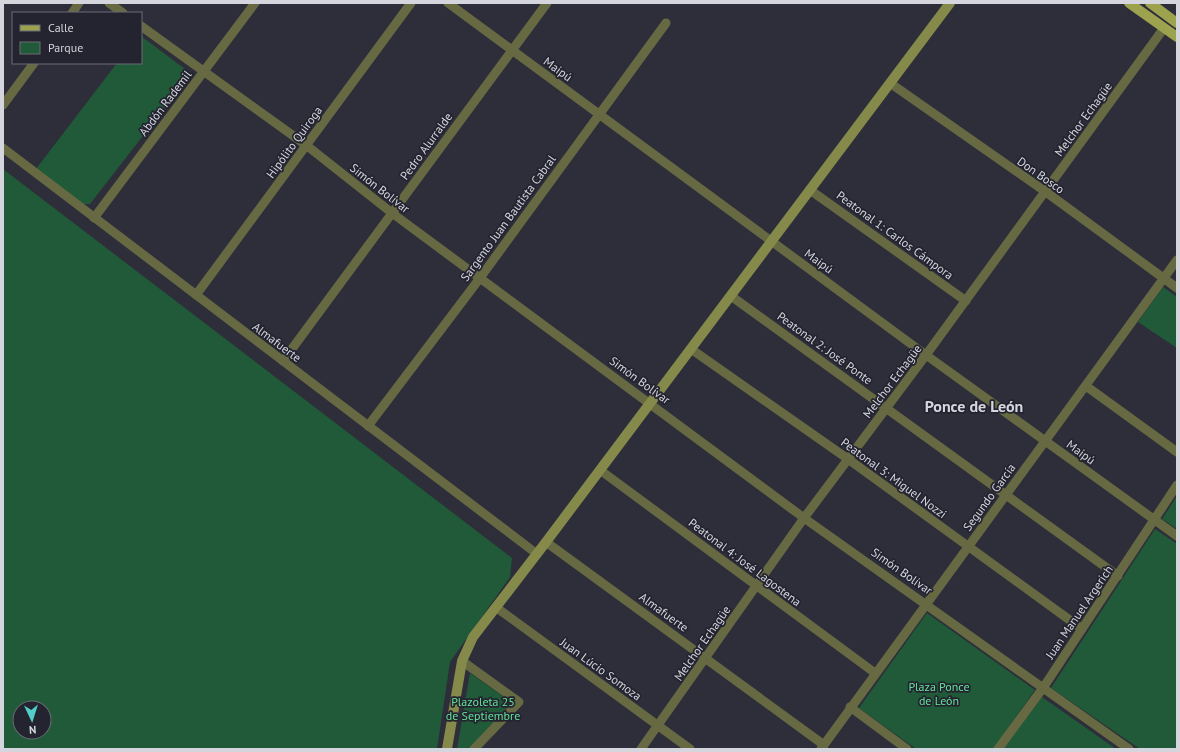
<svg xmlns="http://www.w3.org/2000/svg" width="1180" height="752" viewBox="0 0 1180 752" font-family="'PT Sans',sans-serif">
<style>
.green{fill:#205a38;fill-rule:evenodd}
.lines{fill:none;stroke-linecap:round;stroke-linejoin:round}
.minor{stroke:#666942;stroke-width:9}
.secondary{stroke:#85894a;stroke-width:10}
.primary{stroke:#9ca24e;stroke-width:10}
.labels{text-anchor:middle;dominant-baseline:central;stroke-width:3.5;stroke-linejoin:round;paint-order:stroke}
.street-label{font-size:12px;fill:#d5d5de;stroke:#232430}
.park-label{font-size:12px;fill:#63e296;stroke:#232430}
.district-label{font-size:16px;font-weight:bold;fill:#d5d5de;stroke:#232430}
</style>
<rect width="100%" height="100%" fill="#2d2e3a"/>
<!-- green -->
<g class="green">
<polygon points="141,36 185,69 188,73 187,79 90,204 83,204 36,169 117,63 141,63"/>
<path d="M3,169L512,558L510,577L450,662L437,749H3ZM20,708H44V732H20Z"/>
<polygon points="1163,287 1177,297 1177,348 1138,322"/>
<polygon points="1177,496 1177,529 1162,519"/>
<polygon points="1155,529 1177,544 1177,749 1140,749 1051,688"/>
<polygon points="927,613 1035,690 993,749 916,749 859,708"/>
<polygon points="470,673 511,702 473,749 457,749"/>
<polygon points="1042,697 1116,749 1003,749"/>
</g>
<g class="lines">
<!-- minor -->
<g class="minor">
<polyline points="109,3 123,13"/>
<polyline points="448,3 926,355 1177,536"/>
<polyline points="72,13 79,3"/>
<polyline points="141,26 306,145 392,213 804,518 1129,749"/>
<polyline points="890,83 1046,192 1177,288"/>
<polyline points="3,105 34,63"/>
<polyline points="3,148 537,554"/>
<polyline points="810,190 966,301"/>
<polyline points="94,218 255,3"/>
<polyline points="196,295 411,3"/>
<polyline points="731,296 1118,576"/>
<polyline points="691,349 848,459 1082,629"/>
<polyline points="283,361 547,3"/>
<polyline points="1086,386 1177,452"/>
<polyline points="368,426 480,278 666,23"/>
<polyline points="600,470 875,673"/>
<polyline points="546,542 824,745"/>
<polyline points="497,608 690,749"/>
<polyline points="462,661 519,702 474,749"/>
<polyline points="850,707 907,749"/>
<polyline points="641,749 804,518 926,355 1164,28"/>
<polyline points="821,749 1177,260"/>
<polyline points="998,749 1043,688 1177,485"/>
</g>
<!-- secondary -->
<polyline class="secondary" points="447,749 462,661 473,637 546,542 950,3"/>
<!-- primary -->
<g class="primary">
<polyline points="1129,3 1177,37"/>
<polyline points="1150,3 1177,23"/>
</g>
</g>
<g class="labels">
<!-- street labels -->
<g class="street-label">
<text transform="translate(558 69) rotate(36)">Maipú</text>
<text transform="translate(165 103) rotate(-53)">Abdón Rademil</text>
<text transform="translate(1083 119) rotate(-54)">Melchor Echagüe</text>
<text transform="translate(294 142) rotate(-54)">Hipólito Quiroga</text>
<text transform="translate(426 146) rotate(-54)">Pedro Alurralde</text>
<text transform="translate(1041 175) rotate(35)">Don Bosco</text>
<text transform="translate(380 188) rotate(38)">Simón Bolívar</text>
<text transform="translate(508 218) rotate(-54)">Sargento Juan Bautista Cabral</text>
<text transform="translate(895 235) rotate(36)">Peatonal 1: Carlos Cámpora</text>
<text transform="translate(819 261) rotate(36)">Maipú</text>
<text transform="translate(277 342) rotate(37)">Almafuerte</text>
<text transform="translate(825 348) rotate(36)">Peatonal 2: José Ponte</text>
<text transform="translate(640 380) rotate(36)">Simón Bolívar</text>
<text transform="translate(892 381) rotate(-53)">Melchor Echagüe</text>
<text transform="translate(1081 452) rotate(36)">Maipú</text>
<text transform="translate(894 478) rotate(36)">Peatonal 3: Miguel Nozzi</text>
<text transform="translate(989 497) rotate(-54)">Segundo García</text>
<text transform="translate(745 562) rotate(37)">Peatonal 4: José Lagostena</text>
<text transform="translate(902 571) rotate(35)">Simón Bolívar</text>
<text transform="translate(664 612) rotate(36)">Almafuerte</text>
<text transform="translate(1079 612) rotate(-56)">Juan Manuel Argerich</text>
<text transform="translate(702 643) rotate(-55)">Melchor Echagüe</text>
<text transform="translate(601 669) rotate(36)">Juan Lúcio Somoza</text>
</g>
<!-- park labels -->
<g class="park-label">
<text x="939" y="686">Plaza Ponce<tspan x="939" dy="14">de León</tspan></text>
<text x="483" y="701">Plazoleta 25<tspan x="483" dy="14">de Septiembre</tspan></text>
</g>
<!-- district labels -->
<g class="district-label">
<text x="974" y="406">Ponce de León</text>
</g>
</g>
<!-- border -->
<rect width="1180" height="752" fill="none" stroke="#d5d5de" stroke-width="8"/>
<!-- legend -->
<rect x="12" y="12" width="130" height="52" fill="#232430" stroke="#6a6b76"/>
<rect x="20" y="25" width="20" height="6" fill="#9ca24e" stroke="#6a6b76"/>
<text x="48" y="32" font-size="12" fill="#d5d5de">Calle</text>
<rect x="20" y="42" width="20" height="12" fill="#205a38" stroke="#6a6b76"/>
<text x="48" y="52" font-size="12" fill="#d5d5de">Parque</text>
<!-- north arrow -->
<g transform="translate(32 720) rotate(176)"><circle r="19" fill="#232430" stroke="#6a6b76"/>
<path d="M0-3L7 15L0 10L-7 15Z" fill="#54cdc8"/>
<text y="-6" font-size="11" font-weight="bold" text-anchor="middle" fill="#d5d5de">N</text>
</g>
</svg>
